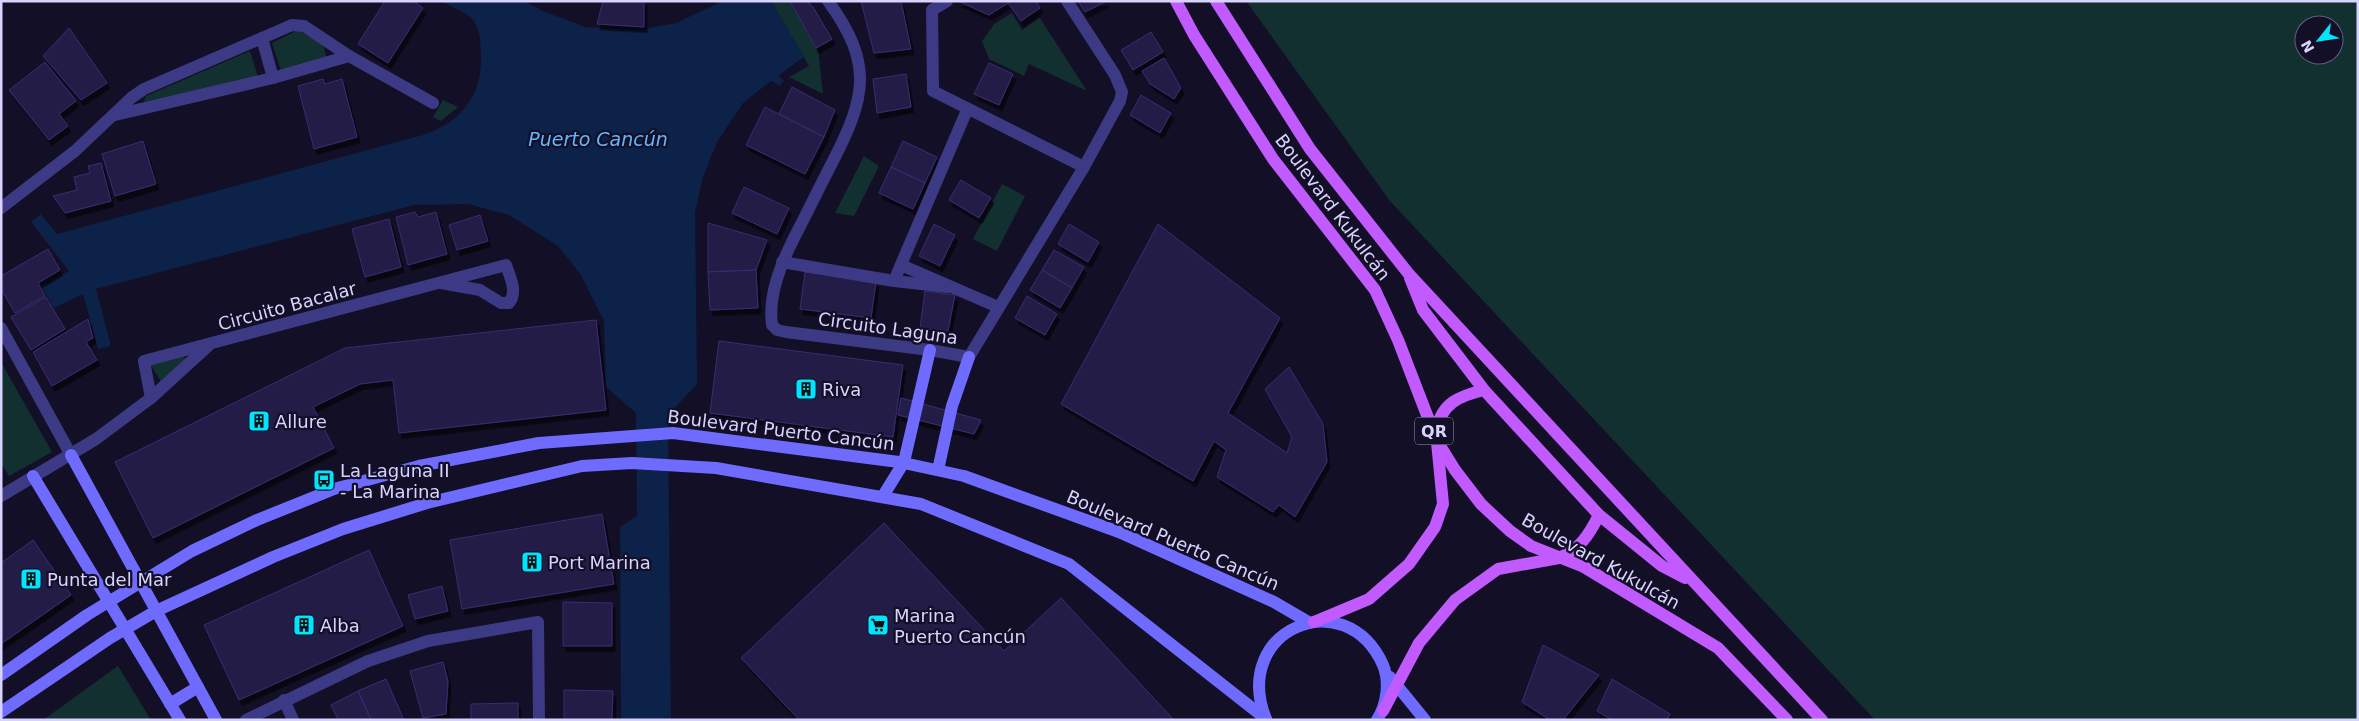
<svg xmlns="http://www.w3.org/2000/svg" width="2359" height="721" viewBox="0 0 2359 721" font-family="'DejaVu Sans',sans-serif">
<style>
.green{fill:#12302f;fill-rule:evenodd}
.water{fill:#0c2248}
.building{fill:#241b47;stroke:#3b2d73;filter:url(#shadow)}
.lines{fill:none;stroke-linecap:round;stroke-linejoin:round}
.street{stroke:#3d3a85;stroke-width:12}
.secondary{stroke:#6f6bff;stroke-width:12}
.primary{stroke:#c25bff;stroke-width:12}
.labels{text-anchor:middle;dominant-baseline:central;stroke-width:4.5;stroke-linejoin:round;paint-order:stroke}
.shield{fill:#130f26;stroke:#9e99be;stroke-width:1}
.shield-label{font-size:16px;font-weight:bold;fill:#d9d4ff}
.street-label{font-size:18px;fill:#d9d4ff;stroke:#130f26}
.poi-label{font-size:18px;fill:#d9d4ff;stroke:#130f26;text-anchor:start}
.water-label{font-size:19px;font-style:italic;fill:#62b6ff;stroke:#130f26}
</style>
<defs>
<filter id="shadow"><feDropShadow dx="3" dy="5.5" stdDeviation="0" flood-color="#0009"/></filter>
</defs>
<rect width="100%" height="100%" fill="#130f26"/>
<!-- green -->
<g class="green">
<polygon points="771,1 809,1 833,40 818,48 823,94 789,77 809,66"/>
<path d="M1246,1H2358V720H1875L1390,201ZM2304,25H2334V55H2304Z"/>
<polygon points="1012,13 1022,30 1040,18 1087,91 1029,64 1024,76 989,59 982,41 994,24"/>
<polygon points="298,30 323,45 326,55 324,58 281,71 272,43"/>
<polygon points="250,51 258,77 144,102 146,96"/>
<polygon points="443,100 458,107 441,121 433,117"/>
<polygon points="864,156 879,166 854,216 835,213"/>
<polygon points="1002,184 1025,196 997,251 973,239"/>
<polygon points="184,355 185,360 161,382 150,364"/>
<polygon points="1,362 52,452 9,476 1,463"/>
<polygon points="118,666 151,720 43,720"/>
</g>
<!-- water -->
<path class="water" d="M441,1H524L543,11L585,27L639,30L676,23L723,1H771L804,57L778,76L784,80L780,86L771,81L743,103L717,142L703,177L695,212L697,384L668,415L671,720H621L620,527L637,516L636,413L606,387L604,321L581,275L558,246L509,215L468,204L414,205L96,289L111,346L98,349L83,294L54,308L41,286L69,271L31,222L41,214L57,234L423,135C464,121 483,94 481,51C480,40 480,30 474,21C468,13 450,6 441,1Z"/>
<!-- building -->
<g class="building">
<polygon points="385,1 413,1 423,8 388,63 358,44"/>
<polygon points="603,1 644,1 644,27 597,24"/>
<polygon points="790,1 806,1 813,7 832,39 816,48"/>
<polygon points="861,1 901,1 911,49 874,53"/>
<polygon points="958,1 1036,1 1040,8 1021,21 1008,3 989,15"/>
<polygon points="1078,1 1107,1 1085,12"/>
<polygon points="69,28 107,83 81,100 43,56"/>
<polygon points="1151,32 1163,52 1133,70 1121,50"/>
<polygon points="1164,58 1181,88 1174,99 1150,84 1142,71"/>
<polygon points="45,62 76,101 59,114 68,126 49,140 9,90"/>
<polygon points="989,63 1013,74 999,105 974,94"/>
<polygon points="906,74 911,107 877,113 873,79"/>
<polygon points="323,79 325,84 342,79 357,137 314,149 298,86"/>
<polygon points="792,87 835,110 824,137 779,114"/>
<polygon points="1141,95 1171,113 1160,133 1130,115"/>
<polygon points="765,107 824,137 805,174 746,145"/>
<polygon points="143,141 156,184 115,196 102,154"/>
<polygon points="903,141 937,157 925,183 891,167"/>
<polygon points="101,163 111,201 65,213 53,196 77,190 74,177 90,173 88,166"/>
<polygon points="891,167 925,183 913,209 879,193"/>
<polygon points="961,180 991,198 979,218 949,200"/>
<polygon points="744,187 789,208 777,234 732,213"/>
<polygon points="415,212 418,217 436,212 447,254 408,265 396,217"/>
<polygon points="480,215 488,241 457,250 449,225"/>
<polygon points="389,219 401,267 365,277 352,229"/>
<polygon points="708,223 767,240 756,270 708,272"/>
<polygon points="934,224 955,235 940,266 919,256"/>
<polygon points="1069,224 1099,242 1088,262 1058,244"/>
<polygon points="1158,224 1280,318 1228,413 1287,453 1292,437 1265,389 1289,367 1323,424 1327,462 1295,517 1279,505 1273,512 1217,477 1226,450 1214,441 1193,481 1061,404"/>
<polygon points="48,249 60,270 38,283 45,296 15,313 1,289 1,276"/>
<polygon points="1054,250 1084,267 1072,288 1042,270"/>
<polygon points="756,270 758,308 710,310 708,272"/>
<polygon points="1042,270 1072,288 1060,308 1030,290"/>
<polygon points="805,272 876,282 871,318 800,309"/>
<polygon points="925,291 955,295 948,331 920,328"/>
<polygon points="1027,296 1057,314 1045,335 1015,318"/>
<polygon points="46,297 65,329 31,350 11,317"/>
<polygon points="88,319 93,338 86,342 97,360 52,386 33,352"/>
<polygon points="596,320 606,410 399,433 393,380 360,384 313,407 334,448 153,538 115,462 345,348"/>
<polygon points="719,341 903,365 893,437 710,413"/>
<polygon points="901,398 981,420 974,434 898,415"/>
<polygon points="602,514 614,584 462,609 450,540"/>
<polygon points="884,523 1004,651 1061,598 1174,720 799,720 741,658"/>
<polygon points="33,540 71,595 1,644 1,563"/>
<polygon points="369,550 403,626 239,700 204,625"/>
<polygon points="442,586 448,611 415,619 408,595"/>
<polygon points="563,602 612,603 612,646 563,646"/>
<polygon points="1543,645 1599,675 1563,720 1550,720 1522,702"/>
<polygon points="443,662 448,681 446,714 423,718 410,671"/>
<polygon points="386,679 404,720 371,720 358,691"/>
<polygon points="1612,679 1670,714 1667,720 1612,720 1597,711"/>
<polygon points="564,690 613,691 612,720 564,720"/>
<polygon points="358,691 371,720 338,720 331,705"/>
<polygon points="518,703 518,720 471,720 471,704"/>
</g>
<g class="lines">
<!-- street -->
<g class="street">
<path d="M828,1C874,64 866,97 832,163C819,188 807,213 794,238C781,264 768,295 772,325L777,330L786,332L930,350L969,357L1084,167L1120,101L1122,92L1115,75L1067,1"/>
<polyline points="947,1 932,10 933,91 1084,167"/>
<polyline points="262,38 273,78"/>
<polyline points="115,115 273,78 349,56"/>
<polyline points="1,208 75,151 131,98 144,89 292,25 304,26 349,56 433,103"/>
<polyline points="782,262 894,281 948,287"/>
<polyline points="901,265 998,307"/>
<polyline points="894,281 967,110"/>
<polyline points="1,328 71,455"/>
<path d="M151,398L144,361L506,265C510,277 518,292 509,303H501L480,290L441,283"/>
<polyline points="1,496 96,439 151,398 208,346"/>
<polyline points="284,700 293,720"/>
<polyline points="246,720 368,661 428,641 538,622 539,720"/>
</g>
<!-- secondary -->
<g class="secondary">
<polyline points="71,455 216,720"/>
<polyline points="938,470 952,406 969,357"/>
<polyline points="33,476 180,720"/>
<polyline points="883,496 904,462 930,350"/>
<polyline points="1,675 87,615 192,551 257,520 334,489 419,466 539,443 673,433 899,462 964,476 1119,532 1274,602 1310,623"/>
<polyline points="1390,677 1425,720"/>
<polyline points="170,704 198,687"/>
<polyline points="1,712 110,638 156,611 273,557 343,529 427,503 582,466 632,463 716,468 921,504 1069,564 1266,719"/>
<path d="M1266,719C1230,630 1345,581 1383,665C1390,682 1387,704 1377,720"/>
</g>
<!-- primary -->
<g class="primary">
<polyline points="1176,1 1194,35 1273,159 1375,290 1398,340 1437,441 1455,470 1481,504 1510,531 1531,546 1584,567 1718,648 1787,720"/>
<polyline points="1216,1 1310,149 1408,273 1822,720"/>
<polyline points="1410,278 1423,310 1484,390 1599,515 1662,566 1685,578"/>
<path d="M1314,622L1369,599L1409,564L1435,527L1443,504L1436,432C1441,403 1459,396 1484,390"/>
<path d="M1383,711L1419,643L1455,600L1498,569L1559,558C1580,549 1589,535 1599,515"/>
</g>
</g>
<!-- icons -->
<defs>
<g id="building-square" transform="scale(1.125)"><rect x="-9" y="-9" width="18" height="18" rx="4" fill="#00e5ff" stroke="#130f26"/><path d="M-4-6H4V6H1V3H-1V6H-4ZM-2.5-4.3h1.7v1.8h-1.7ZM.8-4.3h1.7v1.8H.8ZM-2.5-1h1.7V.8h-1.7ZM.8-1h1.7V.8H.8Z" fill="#111"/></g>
<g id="bus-square" transform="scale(1.125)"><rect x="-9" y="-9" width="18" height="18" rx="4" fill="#00e5ff" stroke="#130f26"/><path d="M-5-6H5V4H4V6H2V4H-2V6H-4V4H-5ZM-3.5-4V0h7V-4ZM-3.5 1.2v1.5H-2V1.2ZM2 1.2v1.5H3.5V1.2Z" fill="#111"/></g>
<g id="supermarket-square" transform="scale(1.125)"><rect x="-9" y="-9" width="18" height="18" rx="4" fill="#00e5ff" stroke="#130f26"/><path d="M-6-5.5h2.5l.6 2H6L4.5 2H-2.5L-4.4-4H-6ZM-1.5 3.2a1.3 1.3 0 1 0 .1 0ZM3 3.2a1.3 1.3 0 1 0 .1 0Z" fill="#111"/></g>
</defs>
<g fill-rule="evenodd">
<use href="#building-square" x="806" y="389"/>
<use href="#building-square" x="259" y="421"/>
<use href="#bus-square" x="324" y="480"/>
<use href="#building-square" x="532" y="562"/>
<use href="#building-square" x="31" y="579"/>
<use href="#building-square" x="304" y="625"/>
<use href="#supermarket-square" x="878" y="625"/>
</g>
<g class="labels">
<!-- shield labels -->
<rect class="shield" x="1415" y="417.5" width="38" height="27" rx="4"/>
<g class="shield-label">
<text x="1434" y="431">QR</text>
</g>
<!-- street labels -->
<g class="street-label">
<text transform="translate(1333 207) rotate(53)">Boulevard Kukulcán</text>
<text transform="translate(287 306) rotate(-15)">Circuito Bacalar</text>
<text transform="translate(888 328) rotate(8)">Circuito Laguna</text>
<text transform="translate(781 430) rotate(7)">Boulevard Puerto Cancún</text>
<text transform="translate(1173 540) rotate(23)">Boulevard Puerto Cancún</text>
<text transform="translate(1601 561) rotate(29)">Boulevard Kukulcán</text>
</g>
<!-- poi labels -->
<g class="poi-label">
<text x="822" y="389">Riva</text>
<text x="275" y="421">Allure</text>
<text x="340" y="470">La Laguna II<tspan x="340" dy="21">- La Marina</tspan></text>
<text x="548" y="562">Port Marina</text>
<text x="47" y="579">Punta del Mar</text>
<text x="894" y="615">Marina<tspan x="894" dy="21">Puerto Cancún</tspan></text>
<text x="320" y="625">Alba</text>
</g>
<!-- water labels -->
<g class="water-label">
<text x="598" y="139">Puerto Cancún</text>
</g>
</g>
<!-- border -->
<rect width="2359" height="721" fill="none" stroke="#d9d4ff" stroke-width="5"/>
<!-- north arrow -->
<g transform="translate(2319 40) rotate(240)"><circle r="24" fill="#130f26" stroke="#625e7d"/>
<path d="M0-4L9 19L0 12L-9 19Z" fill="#00e5ff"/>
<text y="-8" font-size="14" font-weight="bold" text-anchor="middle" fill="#d9d4ff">N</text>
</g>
</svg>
